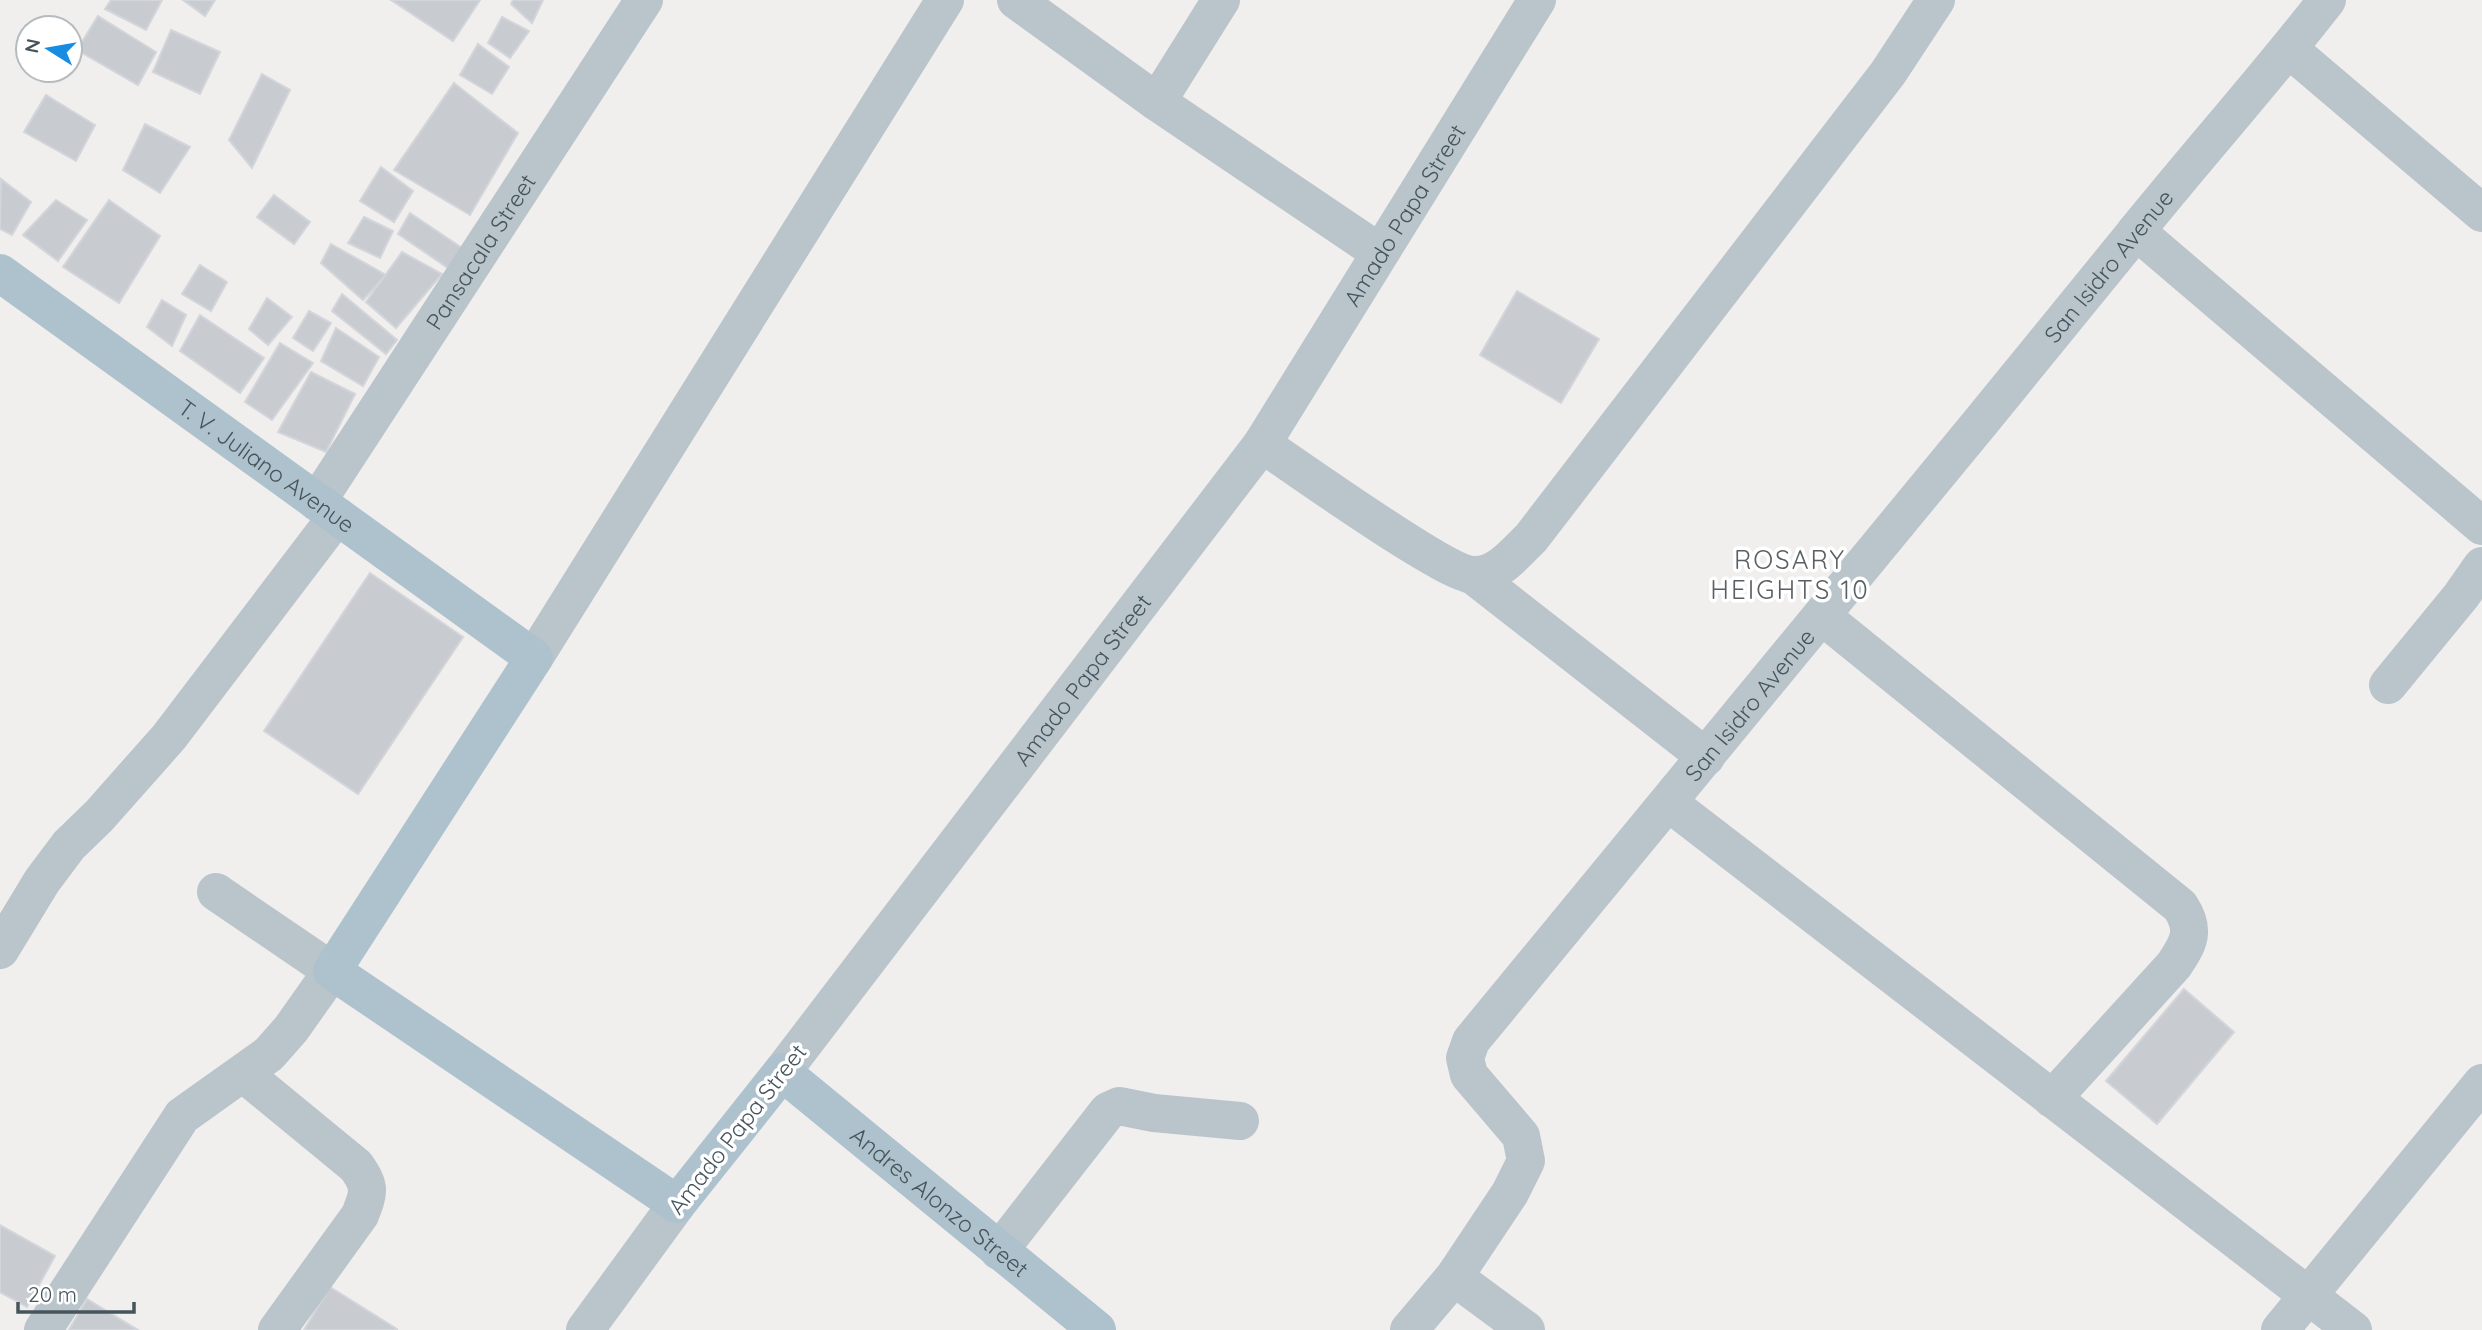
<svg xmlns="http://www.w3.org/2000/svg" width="2482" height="1330" viewBox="0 0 2482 1330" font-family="Quicksand,sans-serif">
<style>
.building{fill:#c8ccd1;stroke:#d2d5da;stroke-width:2}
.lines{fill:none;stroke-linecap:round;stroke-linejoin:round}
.minor{stroke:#b9c5cb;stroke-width:38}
.major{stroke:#adc2cd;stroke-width:38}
.labels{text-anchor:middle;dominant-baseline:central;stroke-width:7;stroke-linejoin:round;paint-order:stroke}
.street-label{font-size:23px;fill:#46545c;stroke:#fff}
.quarter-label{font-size:26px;letter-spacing:2px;fill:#5a5f63;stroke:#fff}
</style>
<rect width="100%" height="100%" fill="#f1eeee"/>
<!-- building -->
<g class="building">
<polygon points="111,0 162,0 146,30 105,9"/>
<polygon points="183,0 215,0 205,16"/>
<polygon points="391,0 480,0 453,41"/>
<polygon points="513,0 543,0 532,23 511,4"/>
<polygon points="98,16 156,52 138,85 77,50"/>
<polygon points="502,17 529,31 510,58 488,43"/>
<polygon points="171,30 220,52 200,94 153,72"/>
<polygon points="478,44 509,67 492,94 460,75"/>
<polygon points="262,74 290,90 252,168 229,140"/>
<polygon points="454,83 518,133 470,215 394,170"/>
<polygon points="46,95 95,125 76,161 24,132"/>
<polygon points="145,124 190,147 160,193 123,170"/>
<polygon points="381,167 413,191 394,222 360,201"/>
<polygon points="1,179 31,202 12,235 0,229"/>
<polygon points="274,195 310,222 294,244 257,217"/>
<polygon points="56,200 87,220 58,261 23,235"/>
<polygon points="109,200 160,236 119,303 63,267"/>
<polygon points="410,213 465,250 451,270 398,234"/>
<polygon points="364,217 393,231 380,258 348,243"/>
<polygon points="331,244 386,275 363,300 321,263"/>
<polygon points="402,252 442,274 396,328 366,302"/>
<polygon points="200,265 227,282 211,311 182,294"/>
<polygon points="1517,291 1599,339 1561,403 1480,355"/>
<polygon points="342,294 397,340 386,354 332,311"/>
<polygon points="267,298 292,317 268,345 249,329"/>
<polygon points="162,300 186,315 172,346 147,327"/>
<polygon points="309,311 331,323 313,351 293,338"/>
<polygon points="200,315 264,358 240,393 180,351"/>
<polygon points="336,328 379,357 363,386 321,361"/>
<polygon points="280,343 313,363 272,420 245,402"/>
<polygon points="311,372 355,394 326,452 278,432"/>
<polygon points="370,573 463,637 358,794 264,731"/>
<polygon points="2184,989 2234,1032 2157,1124 2106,1081"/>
<polygon points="0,1225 55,1256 27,1307 0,1292"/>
<polygon points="330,1287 397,1329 397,1330 304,1330"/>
<polygon points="87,1299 138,1330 69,1330"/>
</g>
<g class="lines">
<!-- minor -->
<g class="minor">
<polyline points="1016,0 1157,102 1379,252"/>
<polyline points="2289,49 2482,213"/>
<polyline points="1157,102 1221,0"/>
<polyline points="2136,231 2482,526"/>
<path d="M1262,444C1295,466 1448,576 1475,575C1499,575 1515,553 1531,538L1888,73L1936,0"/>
<path id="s1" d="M317,502L644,0"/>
<polyline points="1474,576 1706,757"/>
<path d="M1823,617L2180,906C2196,930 2189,943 2174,965L2052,1099"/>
<polyline points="534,658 945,0"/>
<polyline points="2388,685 2461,596 2482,566"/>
<polyline points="1669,803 2353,1330"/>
<polyline points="0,950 42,881 69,845 99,816 169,737 337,516"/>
<path id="s2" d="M782,1072L1262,444L1537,0"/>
<path d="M244,1074L356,1166C371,1187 369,1192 360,1215L277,1330"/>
<polyline points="999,1251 1108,1111 1119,1106 1154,1113 1240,1121"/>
<polyline points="1454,1277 1526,1330"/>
<polyline points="43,1330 182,1116 269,1054 291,1029 332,971 216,892"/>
<polyline points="585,1330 677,1204"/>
<path id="s3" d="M1409,1330L1454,1277L1510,1193L1526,1161L1521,1136L1469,1075L1465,1058L1471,1041C1692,775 1911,508 2129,240C2194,159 2263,82 2327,0"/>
<polyline points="2280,1330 2482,1083"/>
</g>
<!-- major -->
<path class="major" id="s4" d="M0,273L534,658L332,971L677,1204L782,1072L1097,1330"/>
</g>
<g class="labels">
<!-- street labels -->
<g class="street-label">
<text stroke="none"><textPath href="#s2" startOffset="1060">Amado Papa Street</textPath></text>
<text stroke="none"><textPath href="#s1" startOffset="299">Pansacala Street</textPath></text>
<text stroke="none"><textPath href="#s3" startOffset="1351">San Isidro Avenue</textPath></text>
<text stroke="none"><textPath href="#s4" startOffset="329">T. V. Juliano Avenue</textPath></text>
<text stroke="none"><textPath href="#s2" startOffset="494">Amado Papa Street</textPath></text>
<text stroke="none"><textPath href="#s3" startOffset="784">San Isidro Avenue</textPath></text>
<text transform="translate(737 1129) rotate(-52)">Amado Papa Street</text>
<text stroke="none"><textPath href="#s4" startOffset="1820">Andres Alonzo Street</textPath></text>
</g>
<!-- quarter labels -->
<g class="quarter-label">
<text x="1790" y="559">ROSARY<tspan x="1790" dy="30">HEIGHTS 10</tspan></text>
</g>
</g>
<!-- north arrow -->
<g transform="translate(49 49) rotate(281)"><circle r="33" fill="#ffffff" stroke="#b5bbbe" stroke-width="2"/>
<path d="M0-5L12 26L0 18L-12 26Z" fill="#168ce2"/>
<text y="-10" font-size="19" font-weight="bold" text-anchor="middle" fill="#46545c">N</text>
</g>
<!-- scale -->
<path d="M18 1302v10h116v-10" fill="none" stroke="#46545c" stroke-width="3.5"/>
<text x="28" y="1302" font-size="21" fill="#46545c" stroke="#ffffff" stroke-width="5" paint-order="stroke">20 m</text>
</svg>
